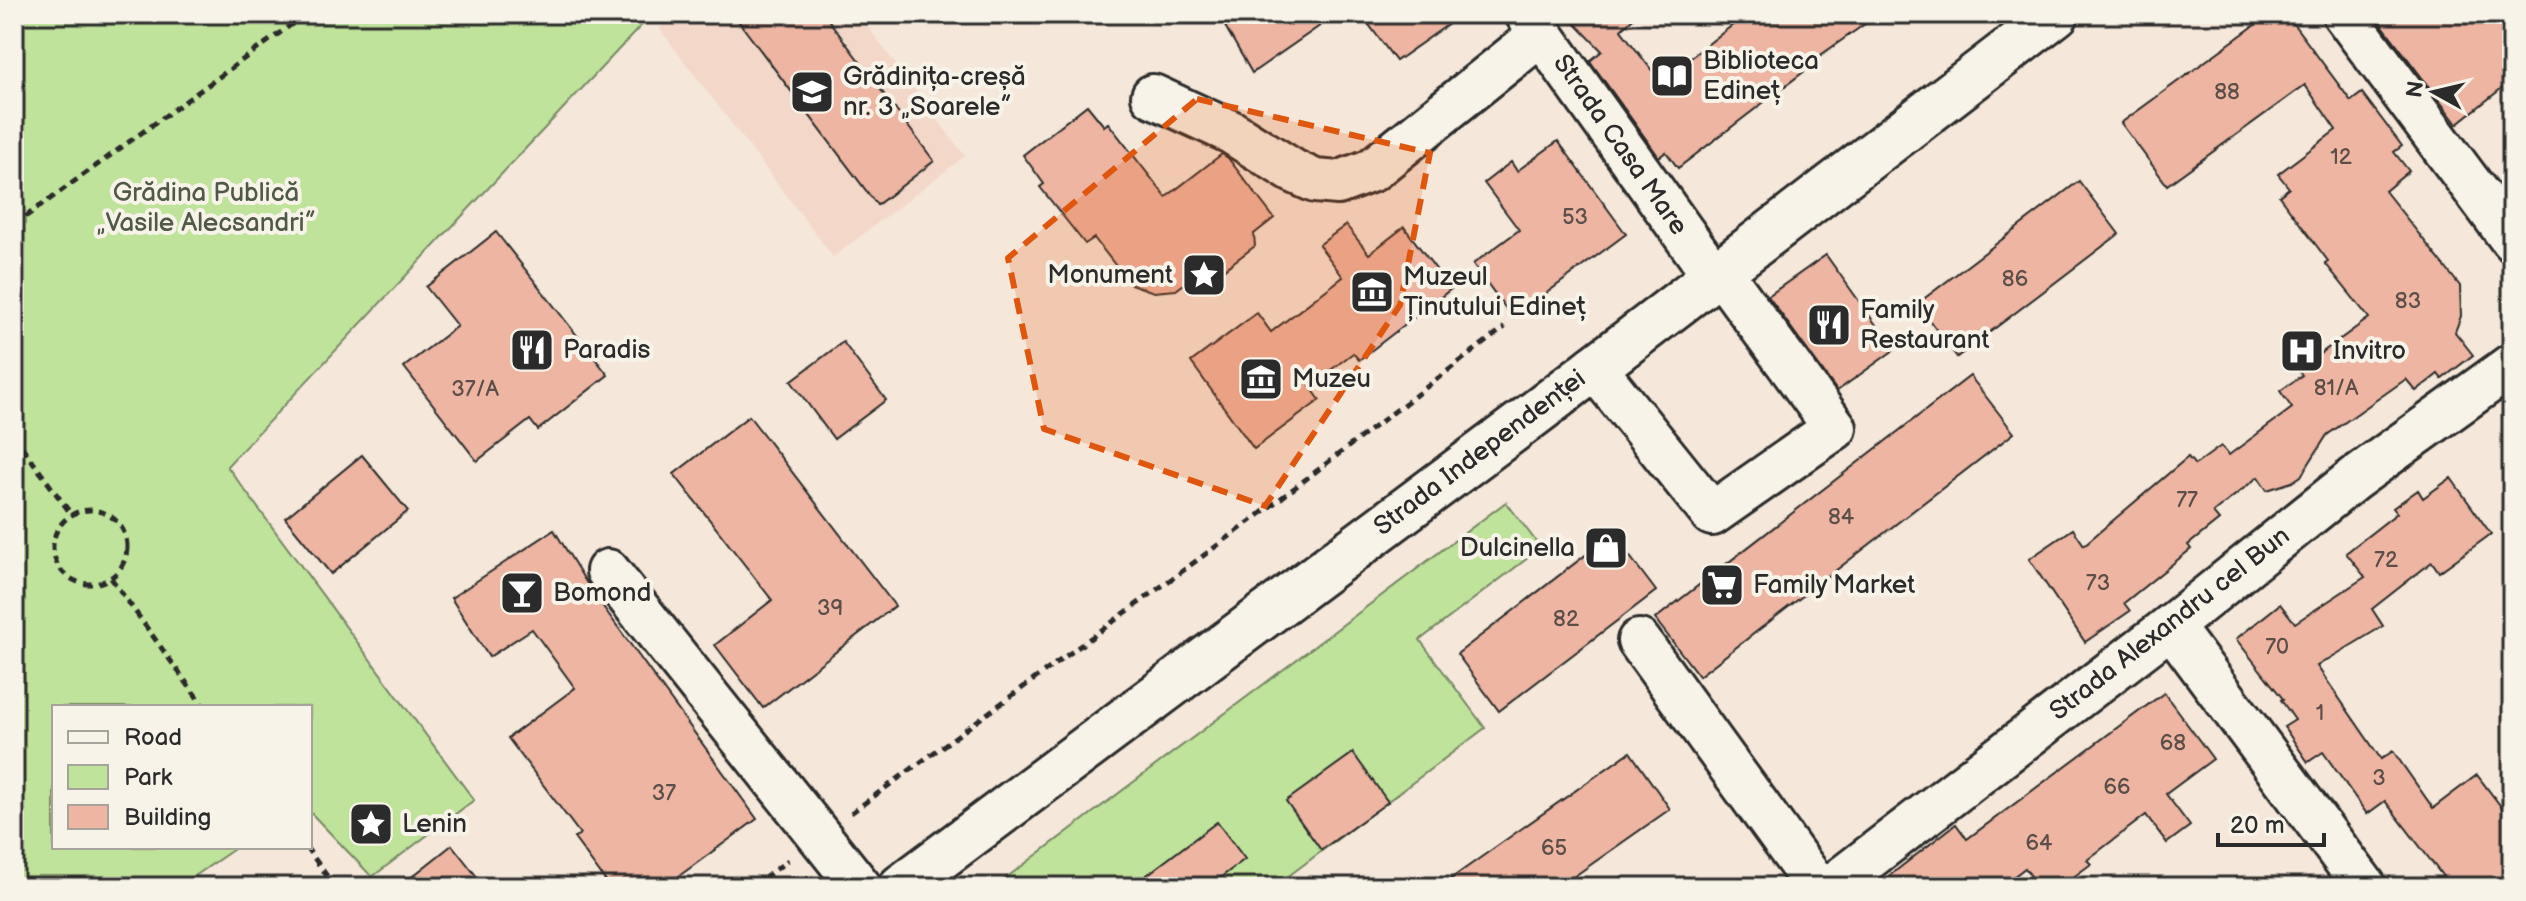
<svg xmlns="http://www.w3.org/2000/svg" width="2526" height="901" viewBox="0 0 2526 901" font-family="'Balsamiq Sans',sans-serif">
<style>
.built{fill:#f3d8c9}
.green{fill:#c0e39c;stroke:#768764;stroke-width:2}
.building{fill:#edb5a2;stroke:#2b2b2b;stroke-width:2}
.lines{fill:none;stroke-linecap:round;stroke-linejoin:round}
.minor-casing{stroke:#2b2b2b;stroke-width:48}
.major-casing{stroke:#2b2b2b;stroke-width:50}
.path{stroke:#2b2b2b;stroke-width:5;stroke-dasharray:8 6;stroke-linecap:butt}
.minor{stroke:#f7f3e8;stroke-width:42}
.major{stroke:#f7f3e8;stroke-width:44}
.marked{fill:#df570e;fill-opacity:0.2;stroke:#df570e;stroke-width:6;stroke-dasharray:16 10;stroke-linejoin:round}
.labels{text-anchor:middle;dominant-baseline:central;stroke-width:8;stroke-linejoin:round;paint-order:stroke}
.number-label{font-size:22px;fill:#5c4e49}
.poi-label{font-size:26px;fill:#2b2b2b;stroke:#f7f3e8;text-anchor:start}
.street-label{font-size:26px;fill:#2b2b2b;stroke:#f7f3e8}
.park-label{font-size:26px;fill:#505947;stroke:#f7f3e8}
</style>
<rect width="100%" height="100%" fill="#f5e7da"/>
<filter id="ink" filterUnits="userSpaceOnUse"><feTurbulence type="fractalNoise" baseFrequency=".0125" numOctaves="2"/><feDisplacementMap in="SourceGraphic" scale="16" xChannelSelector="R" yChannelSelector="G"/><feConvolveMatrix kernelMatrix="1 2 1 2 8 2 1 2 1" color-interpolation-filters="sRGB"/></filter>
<g filter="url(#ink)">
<!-- built -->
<polygon class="built" points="677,14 858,14 965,156 833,257 659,28"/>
<!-- green -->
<g class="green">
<polygon points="14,14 652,14 227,466 474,800 372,877 310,812 310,707 54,707 54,847 237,847 179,887 14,887"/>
<polygon points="1506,502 1541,548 1420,640 1485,728 1274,887 994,887"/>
</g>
<!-- building -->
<g class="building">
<polygon points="733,14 824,14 934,161 877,205"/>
<polygon points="1218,14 1337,14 1252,73"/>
<polygon points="1361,14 1463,14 1396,61"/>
<polygon points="1566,14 1637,14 1621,30 1660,81 1747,14 1879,14 1808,64 1810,67 1678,168 1666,152 1659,157 1590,61 1602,51"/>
<polygon points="2270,14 2286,14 2351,101 2362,93 2402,146 2394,152 2409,171 2385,191 2460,286 2461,316 2455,332 2473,355 2442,379 2438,374 2416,391 2406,379 2327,435 2301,476 2292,482 2267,490 2258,477 2213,513 2219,520 2188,545 2191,549 2124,603 2130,611 2085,642 2029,559 2073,529 2084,545 2188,457 2195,465 2221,446 2229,455 2292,408 2280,391 2302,375 2298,370 2369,318 2325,263 2328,261 2279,196 2289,188 2278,174 2336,130 2305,85 2167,185 2121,123"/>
<polygon points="2374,14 2512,14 2512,80 2457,124"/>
<polygon points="1087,105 1104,126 1108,123 1166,197 1222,154 1228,158 1274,218 1254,234 1255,246 1211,279 1204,269 1176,290 1154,292 1130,284 1094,238 1085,244 1040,187 1044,184 1023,155"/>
<polygon points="1558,141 1626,234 1513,318 1473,264 1519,230 1484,183 1511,162 1517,171"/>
<polygon points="2079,181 2119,234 1957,357 1917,304"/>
<polygon points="1346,225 1369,254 1404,227 1451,289 1359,360 1353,353 1310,386 1320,400 1254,449 1191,362 1257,313 1271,332 1343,277 1319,245"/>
<polygon points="496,232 608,375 538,430 530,420 477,461 404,367 457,326 426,287"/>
<polygon points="1826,255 1894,350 1837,391 1768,296"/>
<polygon points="843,342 886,400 834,439 791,381"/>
<polygon points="1970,376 2014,433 1699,676 1655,619"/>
<polygon points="749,416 895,606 763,708 715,645 772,600 674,474"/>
<polygon points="362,455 408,511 331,574 285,518"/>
<polygon points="2451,478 2491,534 2439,572 2432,562 2372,609 2383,626 2317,666 2381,759 2393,751 2433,808 2477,775 2512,821 2512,887 2451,887 2385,801 2367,814 2323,752 2308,762 2284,727 2295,720 2281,700 2283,699 2236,639 2280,604 2295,623 2365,577 2346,553 2397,513 2393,508 2418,490 2423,498"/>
<polygon points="554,530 591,590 757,819 664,887 610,887 574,838 580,834 508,738 575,688 532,629 489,657 451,598"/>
<polygon points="1613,534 1656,591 1499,711 1457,654"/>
<polygon points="2164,693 2213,759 2166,794 2190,826 2167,843 2146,815 2087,860 2091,864 2060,887 2039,887 2025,868 2000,887 1875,887 1956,824 1967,839"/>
<polygon points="1630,752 1670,809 1559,887 1439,887"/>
<polygon points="1353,753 1388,802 1321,850 1286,801"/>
<polygon points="1217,822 1245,859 1208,887 1131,887"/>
<polygon points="452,845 485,887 399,887"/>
</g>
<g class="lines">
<!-- minor casing -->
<g class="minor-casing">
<g id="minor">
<polyline points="1527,14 1714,276"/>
<polyline points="2344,14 2512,240"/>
<polyline points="1153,96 1231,132 1293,171 1315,181 1338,183 1372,170 1541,34"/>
<polyline points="1594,367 1712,514 1835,428 1720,271"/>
<polyline points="608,571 860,887"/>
<polyline points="2171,626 2365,887"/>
<polyline points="1639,641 1817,887"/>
<polyline points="1831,887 2171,626 2354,479 2512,365"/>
</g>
</g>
<!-- major casing -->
<g class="major-casing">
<polyline id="major" points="901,887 1542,408 2056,14"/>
</g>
<!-- path -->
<g class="path">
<polyline points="14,225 306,14"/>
<polyline points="14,436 71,514"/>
<circle cx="90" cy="547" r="37"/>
<polyline points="111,578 204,707"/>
<polyline points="851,813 1255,518 1505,327"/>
<polyline points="306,847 335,887"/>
<polyline points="753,887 788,860"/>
</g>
<!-- minor -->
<use href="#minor" class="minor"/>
<!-- major -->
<use href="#major" class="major"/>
</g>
</g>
<!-- marked area -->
<path class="marked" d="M1197,99L1430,153L1400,305L1265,506L1044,429L1008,258Z"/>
<!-- icons -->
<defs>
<g id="library-square" transform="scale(2.3)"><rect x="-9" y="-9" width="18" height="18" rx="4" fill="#2b2b2b" stroke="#f7f3e8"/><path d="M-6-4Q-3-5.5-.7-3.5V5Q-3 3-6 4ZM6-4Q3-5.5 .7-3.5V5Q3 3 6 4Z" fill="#fff"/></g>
<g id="school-square" transform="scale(2.3)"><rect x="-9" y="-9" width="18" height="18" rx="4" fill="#2b2b2b" stroke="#f7f3e8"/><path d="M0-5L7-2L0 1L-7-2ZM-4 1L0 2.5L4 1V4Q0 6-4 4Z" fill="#fff"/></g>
<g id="sight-square" transform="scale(2.3)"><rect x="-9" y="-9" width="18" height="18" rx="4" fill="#2b2b2b" stroke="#f7f3e8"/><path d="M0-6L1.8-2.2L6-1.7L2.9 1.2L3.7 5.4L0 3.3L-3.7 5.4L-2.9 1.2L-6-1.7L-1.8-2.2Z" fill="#fff"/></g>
<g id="museum-square" transform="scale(2.3)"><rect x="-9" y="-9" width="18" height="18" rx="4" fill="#2b2b2b" stroke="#f7f3e8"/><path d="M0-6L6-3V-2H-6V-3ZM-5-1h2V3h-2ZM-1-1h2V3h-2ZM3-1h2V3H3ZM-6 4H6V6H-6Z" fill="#fff"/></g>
<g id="restaurant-square" transform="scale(2.3)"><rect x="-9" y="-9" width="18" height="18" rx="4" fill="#2b2b2b" stroke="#f7f3e8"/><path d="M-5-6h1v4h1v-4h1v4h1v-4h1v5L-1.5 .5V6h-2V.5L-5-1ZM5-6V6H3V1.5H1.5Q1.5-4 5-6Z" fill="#fff"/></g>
<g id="hospital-square" transform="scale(2.3)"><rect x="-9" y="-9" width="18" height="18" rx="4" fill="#2b2b2b" stroke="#f7f3e8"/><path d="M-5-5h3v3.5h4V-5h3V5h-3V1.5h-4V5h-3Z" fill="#fff"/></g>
<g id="shop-square" transform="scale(2.3)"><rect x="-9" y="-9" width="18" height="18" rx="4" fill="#2b2b2b" stroke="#f7f3e8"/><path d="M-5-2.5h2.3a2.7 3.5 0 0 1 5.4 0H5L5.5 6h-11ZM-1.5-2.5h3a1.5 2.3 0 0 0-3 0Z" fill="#fff"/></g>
<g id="supermarket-square" transform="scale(2.3)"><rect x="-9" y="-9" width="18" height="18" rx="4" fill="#2b2b2b" stroke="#f7f3e8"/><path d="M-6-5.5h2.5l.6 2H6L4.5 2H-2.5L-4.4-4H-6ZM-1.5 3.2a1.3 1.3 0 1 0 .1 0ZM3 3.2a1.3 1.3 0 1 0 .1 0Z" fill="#fff"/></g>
<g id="bar-square" transform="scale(2.3)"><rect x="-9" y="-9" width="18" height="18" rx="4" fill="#2b2b2b" stroke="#f7f3e8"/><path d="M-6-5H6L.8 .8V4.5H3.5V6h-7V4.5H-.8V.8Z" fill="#fff"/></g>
</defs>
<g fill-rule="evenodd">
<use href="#library-square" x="1672" y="76"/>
<use href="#school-square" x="812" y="92"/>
<use href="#sight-square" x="1204" y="275"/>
<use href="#museum-square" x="1372" y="292"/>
<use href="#restaurant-square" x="1829" y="325"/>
<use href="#restaurant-square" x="532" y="350"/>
<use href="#hospital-square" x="2302" y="351"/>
<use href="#museum-square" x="1261" y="379"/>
<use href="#shop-square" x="1606" y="548"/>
<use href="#supermarket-square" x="1722" y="585"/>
<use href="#bar-square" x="522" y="593"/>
<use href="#sight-square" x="371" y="824"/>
</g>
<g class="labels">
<!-- number labels -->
<g class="number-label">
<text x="2227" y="92">88</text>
<text x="2341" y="157">12</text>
<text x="1575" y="217">53</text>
<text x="2015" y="279">86</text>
<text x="2408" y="301">83</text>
<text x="2336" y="388">81/A</text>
<text x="475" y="389">37/A</text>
<text x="2187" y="500">77</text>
<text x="1841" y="517">84</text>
<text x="2386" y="560">72</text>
<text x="2098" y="583">73</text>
<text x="830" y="608">39</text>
<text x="1566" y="619">82</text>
<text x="2277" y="647">70</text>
<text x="2320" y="713">1</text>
<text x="2173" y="743">68</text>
<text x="2379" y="778">3</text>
<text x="2117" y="787">66</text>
<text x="664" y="793">37</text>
<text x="2039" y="843">64</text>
<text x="1554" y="848">65</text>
</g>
<!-- poi labels -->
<g class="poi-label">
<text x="1703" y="61">Biblioteca<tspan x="1703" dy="30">Edineț</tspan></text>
<text x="843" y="77">Grădinița-creșă<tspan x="843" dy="30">nr. 3 „Soarele”</tspan></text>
<text x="1173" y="275" text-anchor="end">Monument</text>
<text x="1403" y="277">Muzeul<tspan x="1403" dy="30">Ținutului Edineț</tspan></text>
<text x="1860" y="310">Family<tspan x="1860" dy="30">Restaurant</tspan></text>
<text x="563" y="350">Paradis</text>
<text x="2333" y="351">Invitro</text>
<text x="1292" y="379">Muzeu</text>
<text x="1575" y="548" text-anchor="end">Dulcinella</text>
<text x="1753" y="585">Family Market</text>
<text x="553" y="593">Bomond</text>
<text x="402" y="824">Lenin</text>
</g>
<!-- street labels -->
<g class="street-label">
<text transform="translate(1620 145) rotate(55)">Strada Casa Mare</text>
<text transform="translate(1480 453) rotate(-37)">Strada Independenței</text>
<text transform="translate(2170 624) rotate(-38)">Strada Alexandru cel Bun</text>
</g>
<!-- park labels -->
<g class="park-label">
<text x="206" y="193">Grădina Publică<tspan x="206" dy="30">„Vasile Alecsandri”</tspan></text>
</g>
</g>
<!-- margin -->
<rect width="2526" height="901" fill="none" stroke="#f7f3e8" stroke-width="48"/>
<rect x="24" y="24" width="2478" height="853" fill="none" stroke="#2b2b2b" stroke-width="3" filter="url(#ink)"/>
<!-- legend -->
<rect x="52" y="705" width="260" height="144" fill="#f7f3e8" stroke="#a5a39c" stroke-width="2"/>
<rect x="68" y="731" width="40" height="12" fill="#f7f3e8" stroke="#a5a39c" stroke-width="2"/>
<text x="124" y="745" font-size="24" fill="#2b2b2b">Road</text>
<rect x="68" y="765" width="40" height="24" fill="#c0e39c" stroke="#a5a39c" stroke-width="2"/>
<text x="124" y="785" font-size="24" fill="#2b2b2b">Park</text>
<rect x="68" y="805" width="40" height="24" fill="#edb5a2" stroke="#a5a39c" stroke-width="2"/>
<text x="124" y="825" font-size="24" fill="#2b2b2b">Building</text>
<!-- north arrow -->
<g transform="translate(2434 92) rotate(278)" stroke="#f7f3e8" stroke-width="6" paint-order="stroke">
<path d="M0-6L14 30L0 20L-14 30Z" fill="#2b2b2b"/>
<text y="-12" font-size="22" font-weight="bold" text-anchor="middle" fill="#2b2b2b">N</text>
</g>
<!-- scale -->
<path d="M2218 833v12h106v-12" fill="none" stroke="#2b2b2b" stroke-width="4"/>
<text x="2230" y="833" font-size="24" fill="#2b2b2b" stroke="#f7f3e8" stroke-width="6" paint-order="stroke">20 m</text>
</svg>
